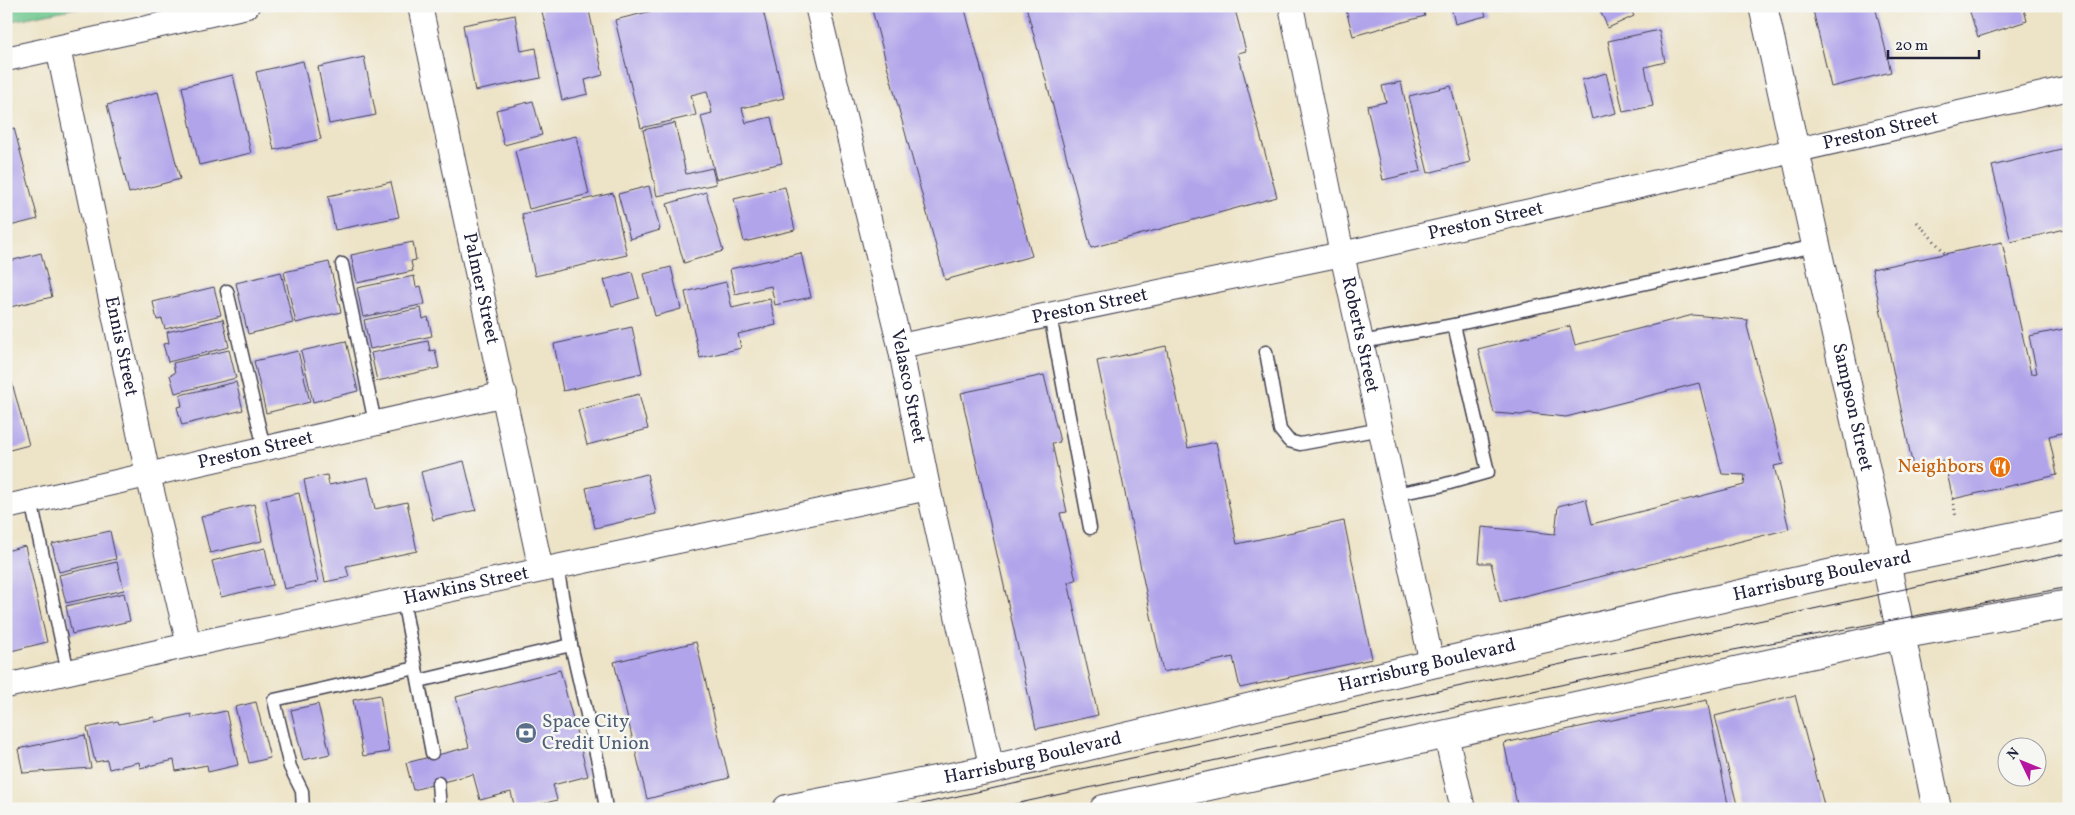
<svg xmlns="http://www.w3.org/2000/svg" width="2075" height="815" viewBox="0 0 2075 815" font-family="Vollkorn,serif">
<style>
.green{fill:#6fc88f;stroke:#487565}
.building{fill:#b1a4ea}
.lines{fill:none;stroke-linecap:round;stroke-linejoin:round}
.service-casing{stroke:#403f50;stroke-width:15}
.minor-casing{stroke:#403f50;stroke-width:26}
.secondary-casing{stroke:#403f50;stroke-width:30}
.path{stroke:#403f50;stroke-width:3;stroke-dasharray:1 4;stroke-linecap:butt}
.service{stroke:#fff;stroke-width:12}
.minor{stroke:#fff;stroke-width:24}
.secondary{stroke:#fff;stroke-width:28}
.tram{stroke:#22223b;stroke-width:1}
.labels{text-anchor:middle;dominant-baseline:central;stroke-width:5;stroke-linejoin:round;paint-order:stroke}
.street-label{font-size:19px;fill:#22223b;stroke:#f6f6f2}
.food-label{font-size:19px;fill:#c56008;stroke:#f6f6f2;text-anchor:end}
.service-label{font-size:19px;fill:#4e5e75;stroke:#f6f6f2;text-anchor:start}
</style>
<rect width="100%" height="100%" fill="#f6f6f2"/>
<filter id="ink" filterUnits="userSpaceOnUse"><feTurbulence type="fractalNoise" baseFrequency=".02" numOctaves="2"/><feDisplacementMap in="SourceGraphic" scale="10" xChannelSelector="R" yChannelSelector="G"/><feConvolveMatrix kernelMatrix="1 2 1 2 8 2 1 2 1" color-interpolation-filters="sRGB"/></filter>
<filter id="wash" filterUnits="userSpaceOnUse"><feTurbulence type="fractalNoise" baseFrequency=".0096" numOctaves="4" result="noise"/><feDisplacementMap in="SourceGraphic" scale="20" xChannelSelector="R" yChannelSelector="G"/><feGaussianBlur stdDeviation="1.12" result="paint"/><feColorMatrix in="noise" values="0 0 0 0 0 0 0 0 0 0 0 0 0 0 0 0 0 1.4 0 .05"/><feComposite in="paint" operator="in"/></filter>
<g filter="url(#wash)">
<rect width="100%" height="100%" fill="#ede3c6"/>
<!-- green -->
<polygon class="green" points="6,6 86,6 6,22"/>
<g id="blocks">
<!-- building -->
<g class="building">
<polygon points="546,6 588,6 603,75 585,80 588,94 562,100 541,7"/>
<polygon points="672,6 762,6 784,98 742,108 746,123 771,117 782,163 716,179 701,116 712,113 707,91 691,95 696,115 641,128 615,20"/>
<polygon points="871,6 964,6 1032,256 945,280"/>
<polygon points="1026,6 1234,6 1246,51 1238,53 1277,197 1091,248"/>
<polygon points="1345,6 1422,6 1425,16 1353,36"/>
<polygon points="1451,6 1483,6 1486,16 1455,24"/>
<polygon points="1598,6 1629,6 1634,16 1608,28"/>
<polygon points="1812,6 1875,6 1891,72 1831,87"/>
<polygon points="1968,6 2023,6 2027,21 1978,37"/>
<polygon points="515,15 521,51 536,48 541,78 475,91 463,25"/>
<polygon points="1659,30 1665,62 1645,67 1653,106 1623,112 1608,41"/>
<polygon points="364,57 376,115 329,124 318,67"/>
<polygon points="303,61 321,139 274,150 256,72"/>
<polygon points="1606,73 1616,113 1592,119 1582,80"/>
<polygon points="233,75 251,153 199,165 182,87"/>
<polygon points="1401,82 1421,171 1383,180 1367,106 1386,102 1382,86"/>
<polygon points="1451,86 1470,162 1428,173 1409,96"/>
<polygon points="158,92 180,179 129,193 107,105"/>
<polygon points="533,101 542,135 504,145 496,110"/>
<polygon points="675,123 686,174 712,168 716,184 657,196 643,130"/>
<polygon points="14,128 38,219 6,227 6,130"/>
<polygon points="576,136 589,194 529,209 515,151"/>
<polygon points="2069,147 2069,228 2011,242 1992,166"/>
<polygon points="391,182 399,217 335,230 328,196"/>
<polygon points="649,186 660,230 630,239 618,194"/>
<polygon points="785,187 795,230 744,242 734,199"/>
<polygon points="706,192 723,251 684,263 667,204"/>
<polygon points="613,193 627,255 535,276 522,214"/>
<polygon points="413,242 416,260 411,261 413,271 357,283 351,255"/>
<polygon points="2002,242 2031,374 2037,373 2029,336 2069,328 2069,431 2049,436 2057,475 1953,499 1944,460 1913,467 1872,269"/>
<polygon points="41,253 52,297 6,308 6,262"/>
<polygon points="801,253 811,297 775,305 771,286 735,294 730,269"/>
<polygon points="329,262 341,312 296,323 284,272"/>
<polygon points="671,267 681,309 655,316 644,274"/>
<polygon points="281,272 293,323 248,334 236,283"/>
<polygon points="632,272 639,298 612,306 604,280"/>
<polygon points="414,276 416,287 421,286 425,304 363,317 357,288"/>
<polygon points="726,282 732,308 770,299 776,325 738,334 741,348 700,358 685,292"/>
<polygon points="214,287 221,315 165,329 162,319 157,320 153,302"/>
<polygon points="421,308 423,319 428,317 432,336 370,349 364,320"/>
<polygon points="1693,315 1748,320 1747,326 1783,464 1774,466 1789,529 1500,602 1491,563 1479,563 1482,527 1555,534 1558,506 1586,499 1592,524 1744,485 1745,475 1722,474 1699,383 1566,417 1529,413 1521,415 1494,413 1478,349 1570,326 1575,345"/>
<polygon points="223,319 229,347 168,362 163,344 169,343 167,332"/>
<polygon points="632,327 642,373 563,391 554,344"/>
<polygon points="346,341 358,391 313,402 301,351"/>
<polygon points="428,341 430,351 435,350 439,368 377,381 371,353"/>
<polygon points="1166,346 1188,448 1216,442 1237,544 1344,521 1372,659 1240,688 1233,657 1163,672 1097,361"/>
<polygon points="229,350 236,378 175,393 170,375 175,373 173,363"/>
<polygon points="298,351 310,402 266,413 254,361"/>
<polygon points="9,372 29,445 6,451 6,373"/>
<polygon points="1044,375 1060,442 1052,443 1067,512 1060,513 1076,580 1068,582 1098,715 1036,729 961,393"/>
<polygon points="236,382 243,410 182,425 177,407 182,406 180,395"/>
<polygon points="639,394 648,429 587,445 578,410"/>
<polygon points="464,461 476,510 433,520 421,472"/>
<polygon points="647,474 656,514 595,528 586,488"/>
<polygon points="327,475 329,485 368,477 375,509 407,502 417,551 346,566 349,577 325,582 304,480"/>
<polygon points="299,493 318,582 284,589 266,500"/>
<polygon points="254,504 262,541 210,553 201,517"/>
<polygon points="110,531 116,559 59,572 52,544"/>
<polygon points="25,546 47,642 7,652 6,551"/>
<polygon points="265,548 273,585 221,597 212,561"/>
<polygon points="117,562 124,590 66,603 59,575"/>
<polygon points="124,593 130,621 72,634 66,606"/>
<polygon points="696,642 729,778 647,799 614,662"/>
<polygon points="560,670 588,776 553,785 557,800 524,809 515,809 511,792 480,800 473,774 413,790 406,763 469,747 456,697"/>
<polygon points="380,695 389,752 363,756 353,700"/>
<polygon points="1795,695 1825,809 1738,809 1715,716"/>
<polygon points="1707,700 1729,809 1518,809 1504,743"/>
<polygon points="256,702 270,758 249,763 235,707"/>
<polygon points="318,704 330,754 303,760 291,710"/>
<polygon points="226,711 238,765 208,772 207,765 176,771 174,760 140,768 139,762 109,769 107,760 95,762 87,728 118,721 119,724 154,717 155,722 191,714 192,718"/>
<polygon points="85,735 91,768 23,773 18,749"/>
</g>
</g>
</g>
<g filter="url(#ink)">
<use href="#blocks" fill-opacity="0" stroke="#403f50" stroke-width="1"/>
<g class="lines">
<!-- service casing -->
<g class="service-casing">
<g id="service">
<polyline points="342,264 375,423"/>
<polyline points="227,291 264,448"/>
<polyline points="1050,315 1090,528"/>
<polyline points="1362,342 1454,325 1815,246"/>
<polyline points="1266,352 1280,430 1289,441 1300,444 1381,429"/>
<polyline points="1395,494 1439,486 1488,472 1454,325"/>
<polyline points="31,501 68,672"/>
<polyline points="557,567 571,645 600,771 606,809"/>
<polyline points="403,600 432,753"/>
<polyline points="419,681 571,645"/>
<polyline points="438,783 440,809"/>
<polyline points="303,809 302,791 290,767 274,700 416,668"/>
</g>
</g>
<!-- minor casing -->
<g class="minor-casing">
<g id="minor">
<path id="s1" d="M420,6L541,570"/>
<path id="s2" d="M817,6L900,346L928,488L992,769"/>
<path id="s3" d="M1291,6L1342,254L1432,664"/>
<path id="s4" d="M58,48L148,475L189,645"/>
<polyline points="6,59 247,6"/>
<path id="s5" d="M900,346L1342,254L2069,88"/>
<path id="s6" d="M6,507L505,394"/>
<path id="s7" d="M6,686L189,645L928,488"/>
<polyline points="1446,735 1463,809"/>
</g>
</g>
<!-- secondary casing -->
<g class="secondary-casing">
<g id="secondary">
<path id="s8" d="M1763,6L1880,533L1937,809"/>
<path id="s9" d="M787,809L992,769L1432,664L1833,573L2069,525"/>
<polyline points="1104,809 1900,635 2069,604"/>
</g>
</g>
<!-- path -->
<g class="path">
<polyline points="1917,222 1946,254"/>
<polyline points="1953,499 1956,518"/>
</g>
<!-- service -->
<use href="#service" class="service"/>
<!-- minor -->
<use href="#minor" class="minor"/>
<!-- secondary -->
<use href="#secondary" class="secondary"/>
<!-- tram -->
<g class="tram">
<polyline points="899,809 2069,553"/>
<polyline points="992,809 1643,667 2069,587"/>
</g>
</g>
</g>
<!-- icons -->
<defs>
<g id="restaurant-disc" transform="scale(1.125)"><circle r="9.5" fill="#e8710a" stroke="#f6f6f2"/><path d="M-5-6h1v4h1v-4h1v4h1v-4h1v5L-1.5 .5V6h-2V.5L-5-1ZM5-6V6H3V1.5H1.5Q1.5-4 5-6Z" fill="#fff"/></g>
<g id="bank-disc" transform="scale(1.125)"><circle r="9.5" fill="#5c6f8a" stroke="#f6f6f2"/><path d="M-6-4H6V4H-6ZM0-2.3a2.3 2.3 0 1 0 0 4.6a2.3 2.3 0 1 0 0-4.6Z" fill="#fff"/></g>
</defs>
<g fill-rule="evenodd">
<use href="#restaurant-disc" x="2000" y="467"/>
<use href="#bank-disc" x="526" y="733"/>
</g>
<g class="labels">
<!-- street labels -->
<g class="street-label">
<text stroke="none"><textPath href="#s5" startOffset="1004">Preston Street</textPath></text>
<text stroke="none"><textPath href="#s5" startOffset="599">Preston Street</textPath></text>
<text stroke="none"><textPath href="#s1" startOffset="289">Palmer Street</textPath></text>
<text stroke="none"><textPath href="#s5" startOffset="194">Preston Street</textPath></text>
<text stroke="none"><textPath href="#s3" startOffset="336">Roberts Street</textPath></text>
<text stroke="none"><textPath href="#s4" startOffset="305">Ennis Street</textPath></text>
<text stroke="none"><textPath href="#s2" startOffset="391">Velasco Street</textPath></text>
<text stroke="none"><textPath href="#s8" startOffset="411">Sampson Street</textPath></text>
<text stroke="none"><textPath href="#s6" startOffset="256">Preston Street</textPath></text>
<text stroke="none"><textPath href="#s9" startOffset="1061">Harrisburg Boulevard</textPath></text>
<text stroke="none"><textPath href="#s7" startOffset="471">Hawkins Street</textPath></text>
<text stroke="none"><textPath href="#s9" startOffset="656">Harrisburg Boulevard</textPath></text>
<text stroke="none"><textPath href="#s9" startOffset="251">Harrisburg Boulevard</textPath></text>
</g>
<!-- food labels -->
<g class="food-label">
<text x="1984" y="467">Neighbors</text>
</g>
<!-- service labels -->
<g class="service-label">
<text x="542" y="722">Space City<tspan x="542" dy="22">Credit Union</tspan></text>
</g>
</g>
<!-- margin -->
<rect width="2075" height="815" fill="none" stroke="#f6f6f2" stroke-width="25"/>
<!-- north arrow -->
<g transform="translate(2022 762) rotate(313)"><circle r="24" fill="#f6f6f2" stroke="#a1a1a9"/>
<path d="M0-4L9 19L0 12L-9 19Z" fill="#b5179e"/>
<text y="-8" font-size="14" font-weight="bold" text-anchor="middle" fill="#22223b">N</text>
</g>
<!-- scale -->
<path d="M1888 50v8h91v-8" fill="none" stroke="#22223b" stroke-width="2.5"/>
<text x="1895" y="50" font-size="15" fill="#22223b" stroke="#f6f6f2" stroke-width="4" paint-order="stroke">20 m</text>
</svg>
